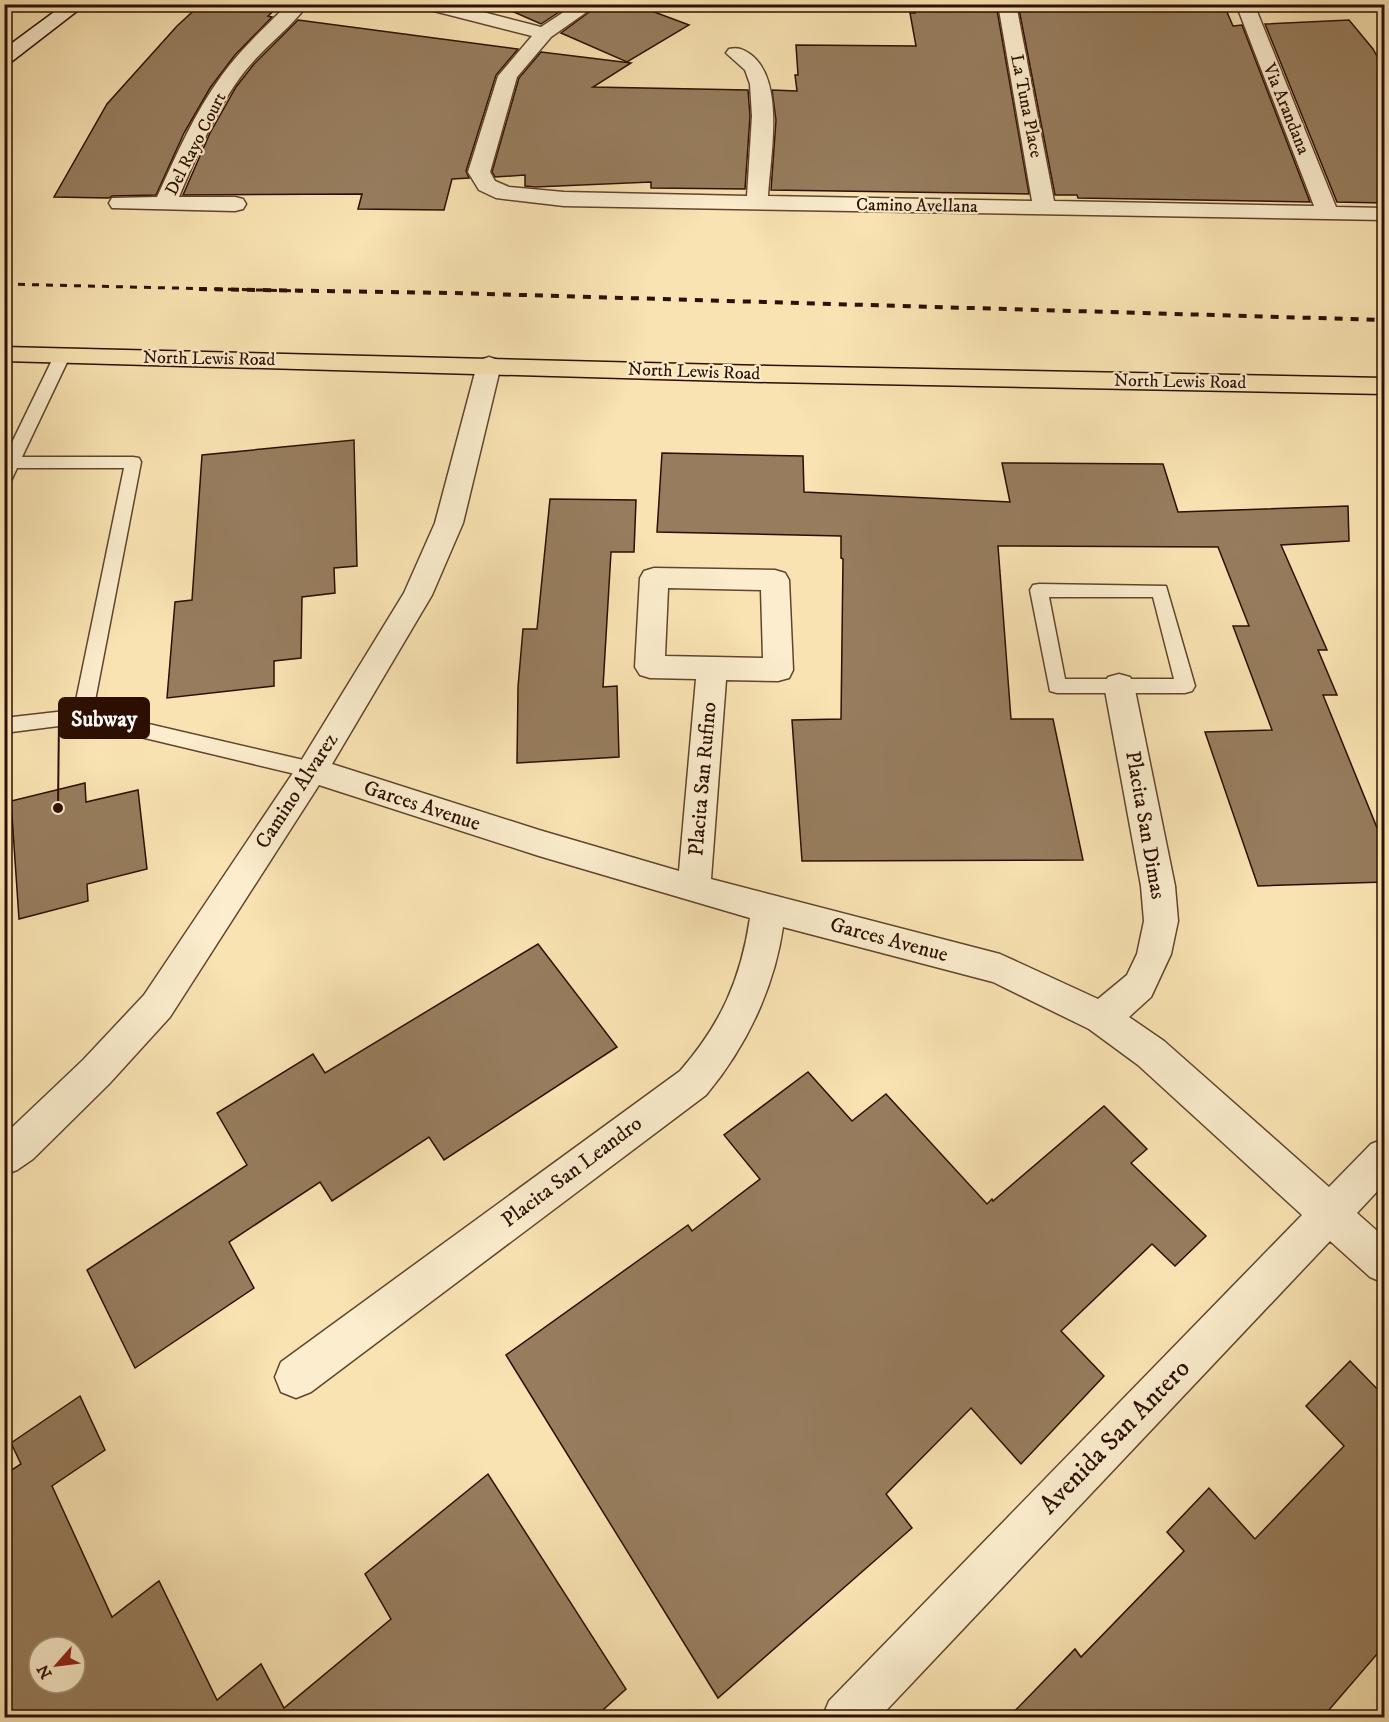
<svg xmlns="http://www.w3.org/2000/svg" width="1389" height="1722" viewBox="0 0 1389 1722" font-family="'IM FELL DW Pica',serif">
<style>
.building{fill:#977d5e;stroke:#2d0f02;stroke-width:1.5;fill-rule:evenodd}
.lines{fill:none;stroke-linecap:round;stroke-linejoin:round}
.lane-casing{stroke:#60442e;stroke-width:3}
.street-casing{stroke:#60442e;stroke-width:3}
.secondary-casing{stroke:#2d0f02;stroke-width:3}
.primary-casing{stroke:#2d0f02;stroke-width:3}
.lane{fill:#fbedcd;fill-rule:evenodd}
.street{fill:#fbedcd;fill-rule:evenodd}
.secondary{fill:#fbedcd;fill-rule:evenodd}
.primary{fill:#f9e3b2;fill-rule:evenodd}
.rail-far1{stroke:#2d0f02;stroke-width:3;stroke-dasharray:7 7;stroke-linecap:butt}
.rail{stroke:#2d0f02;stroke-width:4;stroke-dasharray:8 8;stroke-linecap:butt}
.labels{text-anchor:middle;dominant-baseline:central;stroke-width:4.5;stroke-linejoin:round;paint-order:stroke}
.far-street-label{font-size:18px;fill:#2d0f02;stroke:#fbedcd}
.street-label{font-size:21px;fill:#2d0f02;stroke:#fbedcd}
.near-street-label{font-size:26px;fill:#2d0f02;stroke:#fbedcd}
.leader{fill:none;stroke:#2d0f02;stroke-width:2}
.callout-dot{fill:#2d0f02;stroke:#fbedcd;stroke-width:2}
.callout{fill:#2d0f02;stroke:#2d0f02;stroke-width:2}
.callout-label{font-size:22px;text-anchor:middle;font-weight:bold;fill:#fff}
</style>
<rect width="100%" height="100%" fill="#f9e3b2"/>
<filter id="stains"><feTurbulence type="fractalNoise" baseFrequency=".00333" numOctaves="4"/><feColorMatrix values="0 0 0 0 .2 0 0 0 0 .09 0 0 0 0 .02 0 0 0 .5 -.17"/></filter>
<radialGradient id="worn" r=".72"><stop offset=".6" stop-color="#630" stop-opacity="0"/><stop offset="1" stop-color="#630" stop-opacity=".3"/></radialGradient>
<!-- building -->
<g class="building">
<polygon points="201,4 281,4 268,16 272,17 235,55 210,88 184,133 156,195 112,196 109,198 54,197 107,104 177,26"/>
<polygon points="496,4 571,4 541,24"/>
<polygon points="600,4 633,4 689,25 627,62 561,33"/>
<polygon points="914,4 996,4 1029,194 771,190 776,120 772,90 797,91 795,75 798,75 796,45 916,46 910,13 915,13"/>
<polygon points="1018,4 1224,5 1233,26 1242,25 1310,202 1078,198 1077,195 1055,195"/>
<polygon points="298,20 518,49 496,75 466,171 469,178 452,179 444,210 358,209 362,194 183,195 210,133 236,87 254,64"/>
<polygon points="1349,20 1373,49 1384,69 1384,203 1337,202 1265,24"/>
<polygon points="541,52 631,63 593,87 748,90 750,116 745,189 651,188 651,182 535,187 525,186 525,175 495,177 492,172 519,78"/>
<polygon points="354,440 357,566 334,568 335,593 302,597 301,658 274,661 274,686 167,698 175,602 192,600 202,455"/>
<polygon points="662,453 803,456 804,492 1010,502 1002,463 1163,464 1178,512 1348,506 1349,541 1281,545 1327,650 1318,650 1337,695 1323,695 1384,845 1384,882 1258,886 1205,732 1272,730 1233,626 1249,626 1218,547 998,546 1011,719 1053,719 1083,860 802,861 792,720 841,719 843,559 841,558 841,536 657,532"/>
<polygon points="550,499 636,500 634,552 611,552 603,687 617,686 619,757 517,763 518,687 523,629 537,629"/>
<polygon points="85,783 86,802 138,790 147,869 87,884 88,901 19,919 11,801"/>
<polygon points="538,944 617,1047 444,1160 429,1137 332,1201 320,1182 229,1242 254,1288 135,1368 87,1270 247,1165 217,1113 313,1054 325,1073"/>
<polygon points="808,1072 852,1121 886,1094 987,1204 992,1199 993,1201 1104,1106 1147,1149 1131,1163 1206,1236 1175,1266 1152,1244 1061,1331 1104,1376 1021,1464 971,1408 886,1494 912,1528 718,1698 506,1355 688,1225 692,1231 760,1179 724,1135"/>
<polygon points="1350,1361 1384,1396 1384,1646 1322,1718 1008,1718 1075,1649 1081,1657 1184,1551 1167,1532 1209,1488 1255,1539 1344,1446 1306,1406"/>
<path d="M80,1396L105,1450L52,1486L112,1617L159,1581L217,1700L261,1664L284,1708L391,1619L365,1574L488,1474L626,1689L594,1718H4V1475L21,1464L11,1443ZM39,1647H75V1683H39Z"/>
</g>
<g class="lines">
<!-- lane casing -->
<g class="lane-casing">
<g id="lane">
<polygon points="62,351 70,356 22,457 133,457 139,458 141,462 93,711 312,762 319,764 322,770 319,776 312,778 82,723 4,733 4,718 74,710 124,468 17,468 10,483 4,484 4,459 54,356"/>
<path d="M1039,584L1166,586L1195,686L1192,691L1185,693H1057L1050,691L1030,590L1033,585ZM1049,597H1153L1174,679H1065Z"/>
</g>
</g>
<!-- street casing -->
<g class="street-casing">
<g id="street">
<path d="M288,4H308C290,29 264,47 245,71C216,108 197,155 179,197H235L243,199L246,204L243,209L235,211L112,208L109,203L112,198L157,197C176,155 195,112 222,75C241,49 265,27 288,4Z"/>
<path d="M419,4H452L541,27L576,4H598L551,37L517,77L490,172L495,181L509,187L564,192L747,196L752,116L750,84L745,70L726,53L729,49C738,47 743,49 750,54C786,80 770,157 768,196L1032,201L998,4H1016L1054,201L1314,206L1236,4H1254L1336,207L1384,208V220L564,206L496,198L479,190L468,172L498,76L532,36L422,8Z"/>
<path d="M489,357L498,360L501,365L463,523L432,595L332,764L539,830L679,871L696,679L650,678L640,675L635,667L640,578L644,571L654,568L775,570L785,573L789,580L793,670L789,678L778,681L726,680L711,879L1000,954L1098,999L1127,975L1137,954L1144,921L1141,886L1104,685L1108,677L1119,674L1130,677L1134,685L1175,886L1178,921L1171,954L1151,997L1129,1017L1164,1041L1329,1187L1371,1144L1384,1139V1184L1357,1213L1384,1237V1283L1370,1277L1330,1241L879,1718H822L829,1701L1302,1215L1138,1065L1089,1029L993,982L783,927C774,989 746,1047 706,1095L311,1392L296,1398L281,1392L275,1377L281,1362L680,1071C721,1024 741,979 750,918L539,856L319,785L170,1017L109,1084L33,1159L17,1170L4,1175V1135L83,1060L144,995L301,761L404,593L435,523L477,365L480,360ZM668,588L761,590L763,658L665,656Z"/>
</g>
</g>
<!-- secondary casing -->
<g class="secondary-casing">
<g id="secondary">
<polygon points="4,4 16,4 11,10 4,11"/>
<polygon points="65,4 86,4 11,62 4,64 4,49"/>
</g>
</g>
<!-- primary casing -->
<g class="primary-casing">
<polygon id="primary" points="4,347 768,366 1384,378 1384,394 768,382 4,361"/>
</g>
<!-- lane -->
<use href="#lane" class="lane"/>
<!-- street -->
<use href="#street" class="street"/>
<!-- secondary -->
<use href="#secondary" class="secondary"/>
<!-- primary -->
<use href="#primary" class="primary"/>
<!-- rail-far1 -->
<polyline class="rail-far1" points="4,284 301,291"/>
<!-- rail -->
<polyline class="rail" points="199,289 454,293 1384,320"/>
</g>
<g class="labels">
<!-- far-street labels -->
<g class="far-street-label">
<text transform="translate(1026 106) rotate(79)">La Tuna Place</text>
<text transform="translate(1286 109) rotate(68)">Via Arandana</text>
<text transform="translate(196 144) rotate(-63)">Del Rayo Court</text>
<text transform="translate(917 206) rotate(1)">Camino Avellana</text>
<text transform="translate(209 359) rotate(1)">North Lewis Road</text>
<text transform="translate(694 372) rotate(2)">North Lewis Road</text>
<text transform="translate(1180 382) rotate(1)">North Lewis Road</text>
</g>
<!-- street labels -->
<g class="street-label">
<text transform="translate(703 779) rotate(-85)">Placita San Rufino</text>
<text transform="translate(297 791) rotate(-57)">Camino Alvarez</text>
<text transform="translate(422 806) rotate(18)">Garces Avenue</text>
<text transform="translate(1145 825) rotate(80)">Placita San Dimas</text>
<text transform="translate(889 940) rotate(15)">Garces Avenue</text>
<text transform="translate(572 1172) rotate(-37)">Placita San Leandro</text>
</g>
<!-- near-street labels -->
<g class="near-street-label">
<text transform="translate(1115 1437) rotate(-46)">Avenida San Antero</text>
</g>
</g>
<!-- callouts -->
<path class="leader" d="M58 808L59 718"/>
<circle class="callout-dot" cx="58" cy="808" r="6"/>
<rect class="callout" x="59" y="698" width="90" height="40" rx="6"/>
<g class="callout-label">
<text x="104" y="726">Subway</text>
</g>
<!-- margin -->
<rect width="1389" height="1722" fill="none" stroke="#f9e3b2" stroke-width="24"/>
<rect x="6" y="6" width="1377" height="1710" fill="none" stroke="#2d0f02" stroke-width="3"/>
<rect x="12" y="12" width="1365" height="1698" fill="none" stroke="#2d0f02" stroke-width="1.5"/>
<!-- north arrow -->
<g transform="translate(57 1665) rotate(242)"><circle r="28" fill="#fbedcd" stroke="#a9947c" stroke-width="1.5"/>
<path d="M0-4.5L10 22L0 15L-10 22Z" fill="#8f2418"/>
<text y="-9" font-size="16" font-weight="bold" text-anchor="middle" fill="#2d0f02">N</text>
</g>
<rect width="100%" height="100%" filter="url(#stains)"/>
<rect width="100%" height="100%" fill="url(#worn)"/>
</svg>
